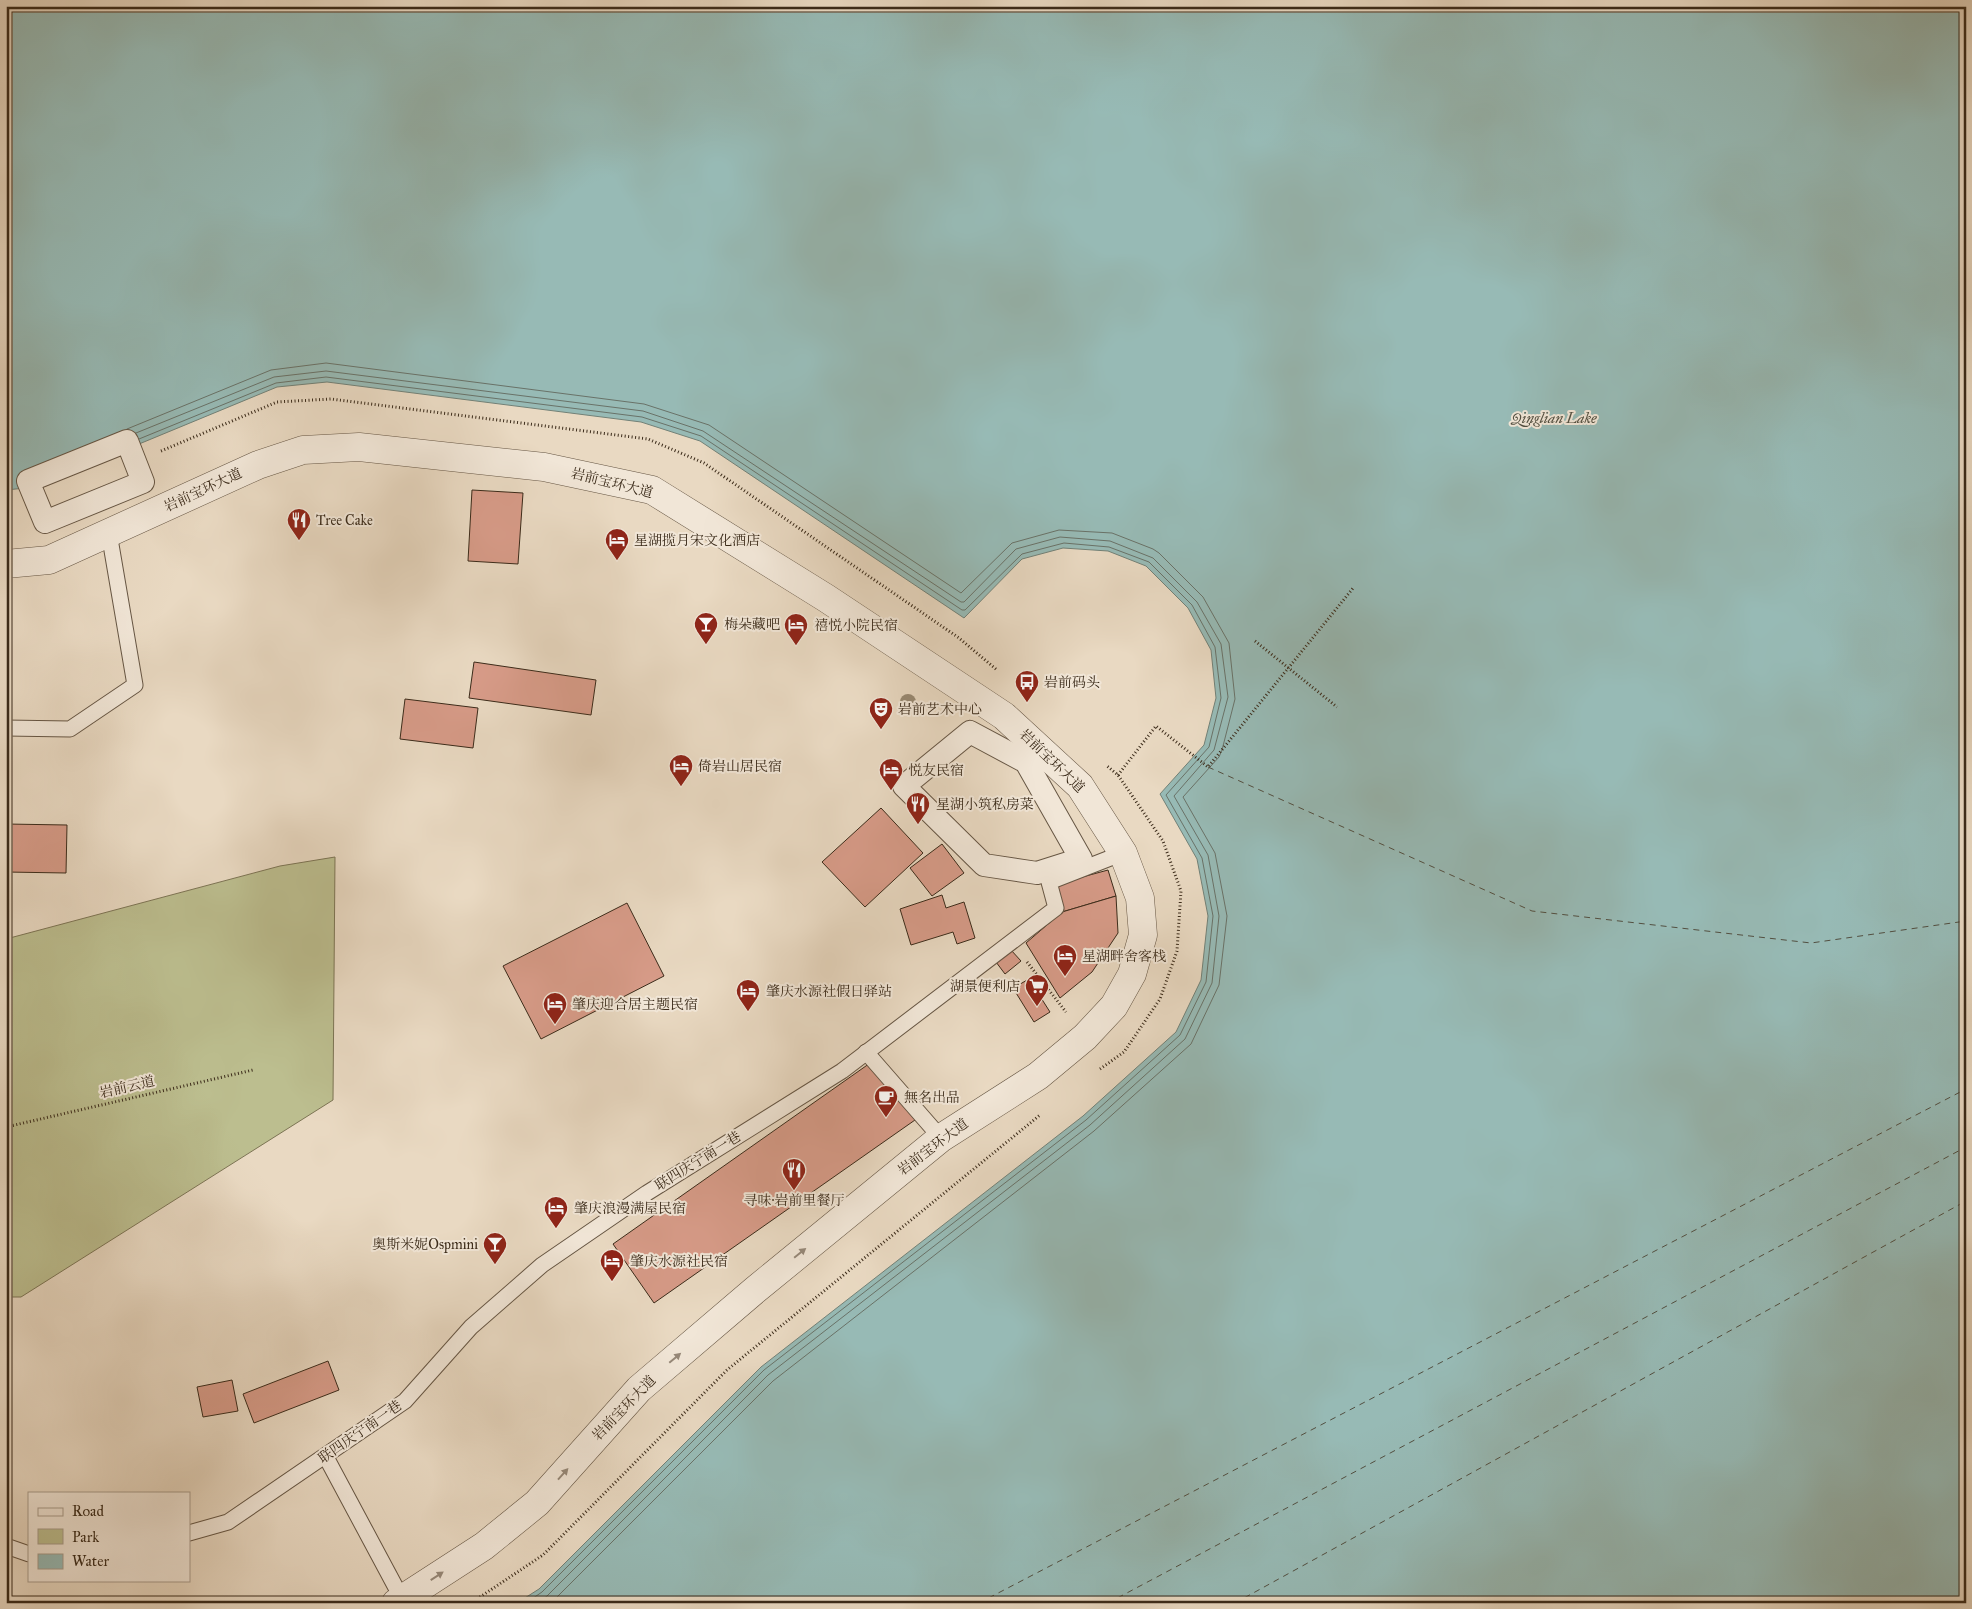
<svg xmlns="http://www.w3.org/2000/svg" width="1972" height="1609" viewBox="0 0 1972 1609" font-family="'IM FELL Great Primer','Noto Serif SC',serif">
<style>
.green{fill:#bcbe8f;stroke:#7c7454}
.water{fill:#97bab5;stroke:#728177}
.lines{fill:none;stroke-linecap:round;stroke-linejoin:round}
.shore{stroke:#697268;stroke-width:1}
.ferry{stroke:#524f41;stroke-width:1;stroke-dasharray:6 5;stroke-linecap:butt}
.building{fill:#d79b88;stroke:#3b2b1a}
.service-casing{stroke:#665644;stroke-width:17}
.pedestrian-casing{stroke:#665644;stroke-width:24}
.minor-casing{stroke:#665644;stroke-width:29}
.path{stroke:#3b2b1a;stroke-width:3;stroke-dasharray:1 2.5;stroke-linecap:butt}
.service{stroke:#f1e6d7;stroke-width:15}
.pedestrian{stroke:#f1e6d7;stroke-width:22}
.minor{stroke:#f1e6d7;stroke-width:28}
.tree{fill:#988972}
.oneway{fill:#968878}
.labels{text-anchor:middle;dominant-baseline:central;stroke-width:4;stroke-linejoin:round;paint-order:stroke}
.street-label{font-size:14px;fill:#3b2b1a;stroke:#f1e6d7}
.poi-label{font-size:14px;fill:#3b2b1a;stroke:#f1e6d7;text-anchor:start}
.water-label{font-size:15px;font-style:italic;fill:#524f41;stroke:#f1e6d7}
</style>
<rect width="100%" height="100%" fill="#e9d9c2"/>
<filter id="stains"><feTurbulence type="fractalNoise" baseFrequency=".004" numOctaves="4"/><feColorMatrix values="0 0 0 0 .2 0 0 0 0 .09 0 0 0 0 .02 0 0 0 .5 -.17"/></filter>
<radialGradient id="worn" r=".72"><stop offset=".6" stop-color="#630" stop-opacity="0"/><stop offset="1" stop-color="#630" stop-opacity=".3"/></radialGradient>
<!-- green -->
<polygon class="green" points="335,857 333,1100 21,1297 6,1297 6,939 280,866"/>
<!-- water -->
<polygon class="water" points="6,6 1966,6 1966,1603 517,1603 539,1589 761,1367 1083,1116 1176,1032 1201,980 1208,916 1197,859 1160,794 1204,745 1216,698 1211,650 1188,608 1146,566 1108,551 1063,548 1022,559 964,618 700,441 641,422 327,382 277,387 35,487 6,490"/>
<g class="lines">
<!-- shore -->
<g class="shore">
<polyline points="127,429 271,370 326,363 644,404 709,425 961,593 1012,543 1059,530 1112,533 1153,549 1159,553 1203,597 1229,643 1235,699 1222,750 1219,757 1183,797 1215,853 1227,916 1219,985 1191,1044 1094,1131 773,1381 551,1603"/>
<polyline points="136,433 274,377 326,371 643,411 703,431 961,602 964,602 1016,549 1060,537 1110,541 1153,558 1197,602 1221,644 1228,697 1214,750 1174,796 1208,855 1219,916 1212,983 1185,1039 1090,1125 768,1375 547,1596 538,1603"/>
<polyline points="139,439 276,383 326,377 642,417 701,436 962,610 965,610 1022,554 1064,543 1109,547 1149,562 1192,605 1215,647 1221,698 1209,747 1166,795 1202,858 1213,916 1206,982 1180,1035 1086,1120 764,1370 542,1592 526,1603"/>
</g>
<!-- ferry -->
<g class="ferry">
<polyline points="1208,767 1532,911 1811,943 1966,921"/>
<polyline points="979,1603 1966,1089"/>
<polyline points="1108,1603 1966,1147"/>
<polyline points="1235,1603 1966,1201"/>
</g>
</g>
<!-- building -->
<g class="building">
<polygon points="472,490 523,493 518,564 468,561"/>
<rect x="6" y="631" width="3" height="59"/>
<polygon points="474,662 596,680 591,715 469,698"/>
<polygon points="405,699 478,708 473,748 400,739"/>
<polygon points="881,808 923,853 865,907 822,862"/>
<polygon points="6,824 67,825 66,873 6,872"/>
<polygon points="942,844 964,873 932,896 910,868"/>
<polygon points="1108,870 1116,896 1062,912 1053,885"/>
<polygon points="942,895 946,908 964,902 975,938 957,944 953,932 911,945 900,909"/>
<polygon points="1116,896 1118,933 1092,972 1060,998 1026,943 1062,912"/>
<polygon points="627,903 664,976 541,1039 503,966"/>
<polygon points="1011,950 1021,961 1005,974 996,962"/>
<polygon points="1029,979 1050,1012 1034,1022 1013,988"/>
<polygon points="873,1061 915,1120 654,1303 613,1244"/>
<polygon points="328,1361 339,1390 254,1423 243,1394"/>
<polygon points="232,1380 238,1411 203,1417 197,1387"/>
</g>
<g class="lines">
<!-- service casing -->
<g class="service-casing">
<g id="service">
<polyline points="6,728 70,729 135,685 109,533"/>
<polyline points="866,1052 941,1138"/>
<polyline points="326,1457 402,1599"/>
<polyline points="189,1533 228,1522 405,1401 471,1327 542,1265 647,1193 842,1071 1056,908 1049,882 1123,853"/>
<polyline points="6,1546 29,1554"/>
</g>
</g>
<!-- pedestrian casing -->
<g class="pedestrian-casing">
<g id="pedestrian">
<polygon points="127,441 143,482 45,522 28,481"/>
<polygon points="970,732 1026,762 1081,859 1037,873 984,865 904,786"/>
</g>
</g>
<!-- minor casing -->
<g class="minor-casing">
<polyline id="minor" points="6,564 49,560 258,465 303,450 359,447 544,467 652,490 826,598 1004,716 1080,786 1123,853 1140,898 1143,935 1132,974 1114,1006 1085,1037 1038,1076 941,1138 755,1290 639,1389 537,1503 484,1546 396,1603"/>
</g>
<!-- path -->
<g class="path">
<polyline points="161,451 277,402 331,399 648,439 704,463 959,638 997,670"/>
<polyline points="1255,641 1337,707"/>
<polyline points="1118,775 1156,726 1208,767 1354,587"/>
<polyline points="1027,962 1066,1012"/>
<polyline points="1100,1069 1124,1052 1160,999 1177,951 1181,891 1163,841 1118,775 1107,766"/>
<polyline points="6,1127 253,1070"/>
<polyline points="471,1603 543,1555 727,1370 1040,1115"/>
</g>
<!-- service -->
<use href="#service" class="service"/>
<!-- pedestrian -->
<use href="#pedestrian" class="pedestrian"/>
<!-- minor -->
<use href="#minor" class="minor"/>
</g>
<!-- trees -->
<circle class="tree" cx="908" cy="702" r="8"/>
<!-- one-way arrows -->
<defs><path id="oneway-solid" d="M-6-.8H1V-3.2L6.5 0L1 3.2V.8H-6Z" transform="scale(1.25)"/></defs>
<g class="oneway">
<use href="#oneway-solid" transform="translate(800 1253) rotate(-39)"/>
<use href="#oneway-solid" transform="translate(675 1358) rotate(-40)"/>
<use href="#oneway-solid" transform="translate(563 1474) rotate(-48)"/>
<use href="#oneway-solid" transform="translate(437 1576) rotate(-33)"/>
</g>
<!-- icons -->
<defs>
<g id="restaurant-pin" transform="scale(1.25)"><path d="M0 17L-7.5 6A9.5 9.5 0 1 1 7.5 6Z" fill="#8f2418" stroke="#f1e6d7"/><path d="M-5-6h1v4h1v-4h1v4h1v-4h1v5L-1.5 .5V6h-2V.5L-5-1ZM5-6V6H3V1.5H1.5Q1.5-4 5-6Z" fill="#fff"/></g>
<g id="hotel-pin" transform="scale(1.25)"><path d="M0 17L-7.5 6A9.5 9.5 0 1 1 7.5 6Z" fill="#8f2418" stroke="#f1e6d7"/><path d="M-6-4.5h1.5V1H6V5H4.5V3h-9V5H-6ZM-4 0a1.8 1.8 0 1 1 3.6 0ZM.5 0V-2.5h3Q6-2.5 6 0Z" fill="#fff"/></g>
<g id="bar-pin" transform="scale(1.25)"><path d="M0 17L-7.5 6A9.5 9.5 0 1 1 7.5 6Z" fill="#8f2418" stroke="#f1e6d7"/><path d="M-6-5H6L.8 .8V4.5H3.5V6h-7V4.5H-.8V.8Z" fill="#fff"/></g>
<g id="bus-pin" transform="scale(1.25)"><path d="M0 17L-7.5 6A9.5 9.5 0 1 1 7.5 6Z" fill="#8f2418" stroke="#f1e6d7"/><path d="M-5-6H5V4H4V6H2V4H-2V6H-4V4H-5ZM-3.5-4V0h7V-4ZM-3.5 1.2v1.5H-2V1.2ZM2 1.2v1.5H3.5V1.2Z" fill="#fff"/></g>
<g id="theatre-pin" transform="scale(1.25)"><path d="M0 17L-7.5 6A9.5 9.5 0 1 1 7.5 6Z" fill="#8f2418" stroke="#f1e6d7"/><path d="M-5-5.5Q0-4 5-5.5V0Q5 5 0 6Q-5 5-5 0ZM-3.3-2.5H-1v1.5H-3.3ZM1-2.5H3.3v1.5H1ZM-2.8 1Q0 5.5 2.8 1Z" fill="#fff"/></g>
<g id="supermarket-pin" transform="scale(1.25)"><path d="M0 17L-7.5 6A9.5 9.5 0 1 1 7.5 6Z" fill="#8f2418" stroke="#f1e6d7"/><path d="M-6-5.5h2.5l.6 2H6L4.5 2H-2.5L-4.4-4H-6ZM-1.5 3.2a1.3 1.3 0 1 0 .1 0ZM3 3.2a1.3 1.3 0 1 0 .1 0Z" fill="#fff"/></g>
<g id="cafe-pin" transform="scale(1.25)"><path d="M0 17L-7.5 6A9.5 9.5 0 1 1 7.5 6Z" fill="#8f2418" stroke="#f1e6d7"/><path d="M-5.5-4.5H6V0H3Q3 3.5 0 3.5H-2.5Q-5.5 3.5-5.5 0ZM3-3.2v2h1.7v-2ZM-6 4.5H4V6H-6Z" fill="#fff"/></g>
</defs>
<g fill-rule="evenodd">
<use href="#restaurant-pin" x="299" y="520"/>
<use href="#hotel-pin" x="617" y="540"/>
<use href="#bar-pin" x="706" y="624"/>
<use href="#hotel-pin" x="796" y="625"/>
<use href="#bus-pin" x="1027" y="682"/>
<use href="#theatre-pin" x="881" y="709"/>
<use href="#hotel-pin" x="681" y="766"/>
<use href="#hotel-pin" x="891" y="770"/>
<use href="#restaurant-pin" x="918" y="804"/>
<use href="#hotel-pin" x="1065" y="956"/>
<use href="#supermarket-pin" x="1037" y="986"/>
<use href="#hotel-pin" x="748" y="991"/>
<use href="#hotel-pin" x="555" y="1004"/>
<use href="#cafe-pin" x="886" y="1097"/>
<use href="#restaurant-pin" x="794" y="1170"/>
<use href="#hotel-pin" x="556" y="1208"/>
<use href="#bar-pin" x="495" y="1244"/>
<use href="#hotel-pin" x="612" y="1261"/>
</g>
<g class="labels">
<!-- street labels -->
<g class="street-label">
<text transform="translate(612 483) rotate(14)">岩前宝环大道</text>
<text transform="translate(203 490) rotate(-25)">岩前宝环大道</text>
<text transform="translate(1052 761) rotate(44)">岩前宝环大道</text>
<text transform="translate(127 1087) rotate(-13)">岩前云道</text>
<text transform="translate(933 1147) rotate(-37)">岩前宝环大道</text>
<text transform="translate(698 1161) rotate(-32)">联四庆宁南一巷</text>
<text transform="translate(624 1408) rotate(-46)">岩前宝环大道</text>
<text transform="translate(360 1432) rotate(-35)">联四庆宁南一巷</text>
</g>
<!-- poi labels -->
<g class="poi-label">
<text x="316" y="520">Tree Cake</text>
<text x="634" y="540">星湖揽月宋文化酒店</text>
<text x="724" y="624">梅朵藏吧</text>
<text x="814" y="625">禧悦小院民宿</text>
<text x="1044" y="682">岩前码头</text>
<text x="898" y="709">岩前艺术中心</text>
<text x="698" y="766">倚岩山居民宿</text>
<text x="908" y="770">悦友民宿</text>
<text x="936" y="804">星湖小筑私房菜</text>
<text x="1082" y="956">星湖畔舍客栈</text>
<text x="1020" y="986" text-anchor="end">湖景便利店</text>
<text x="766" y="991">肇庆水源社假日驿站</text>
<text x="572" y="1004">肇庆迎合居主题民宿</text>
<text x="904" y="1097">無名出品</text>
<text x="794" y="1200" text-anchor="middle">寻味·岩前里餐厅</text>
<text x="574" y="1208">肇庆浪漫满屋民宿</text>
<text x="478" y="1244" text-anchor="end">奥斯米妮Ospmini</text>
<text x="630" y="1261">肇庆水源社民宿</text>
</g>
<!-- water labels -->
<g class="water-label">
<text x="1554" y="418">Qinglian Lake</text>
</g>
</g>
<!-- margin -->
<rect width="1972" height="1609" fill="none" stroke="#e9d9c2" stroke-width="25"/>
<rect x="8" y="8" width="1957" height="1594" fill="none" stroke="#3b2b1a" stroke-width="2.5"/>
<rect x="12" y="12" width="1947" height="1584" fill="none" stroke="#3b2b1a"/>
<!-- legend -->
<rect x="28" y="1492" width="162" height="90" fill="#f1e6d7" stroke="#a89b8b"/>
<rect x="38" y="1508" width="25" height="8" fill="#f1e6d7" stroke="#a89b8b"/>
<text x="72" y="1516" font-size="15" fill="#3b2b1a">Road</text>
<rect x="38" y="1529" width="25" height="15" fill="#bcbe8f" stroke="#a89b8b"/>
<text x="72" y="1542" font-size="15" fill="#3b2b1a">Park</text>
<rect x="38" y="1554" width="25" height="15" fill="#97bab5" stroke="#a89b8b"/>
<text x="72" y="1566" font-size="15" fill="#3b2b1a">Water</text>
<rect width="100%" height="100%" filter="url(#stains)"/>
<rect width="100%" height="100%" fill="url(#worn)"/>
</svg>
